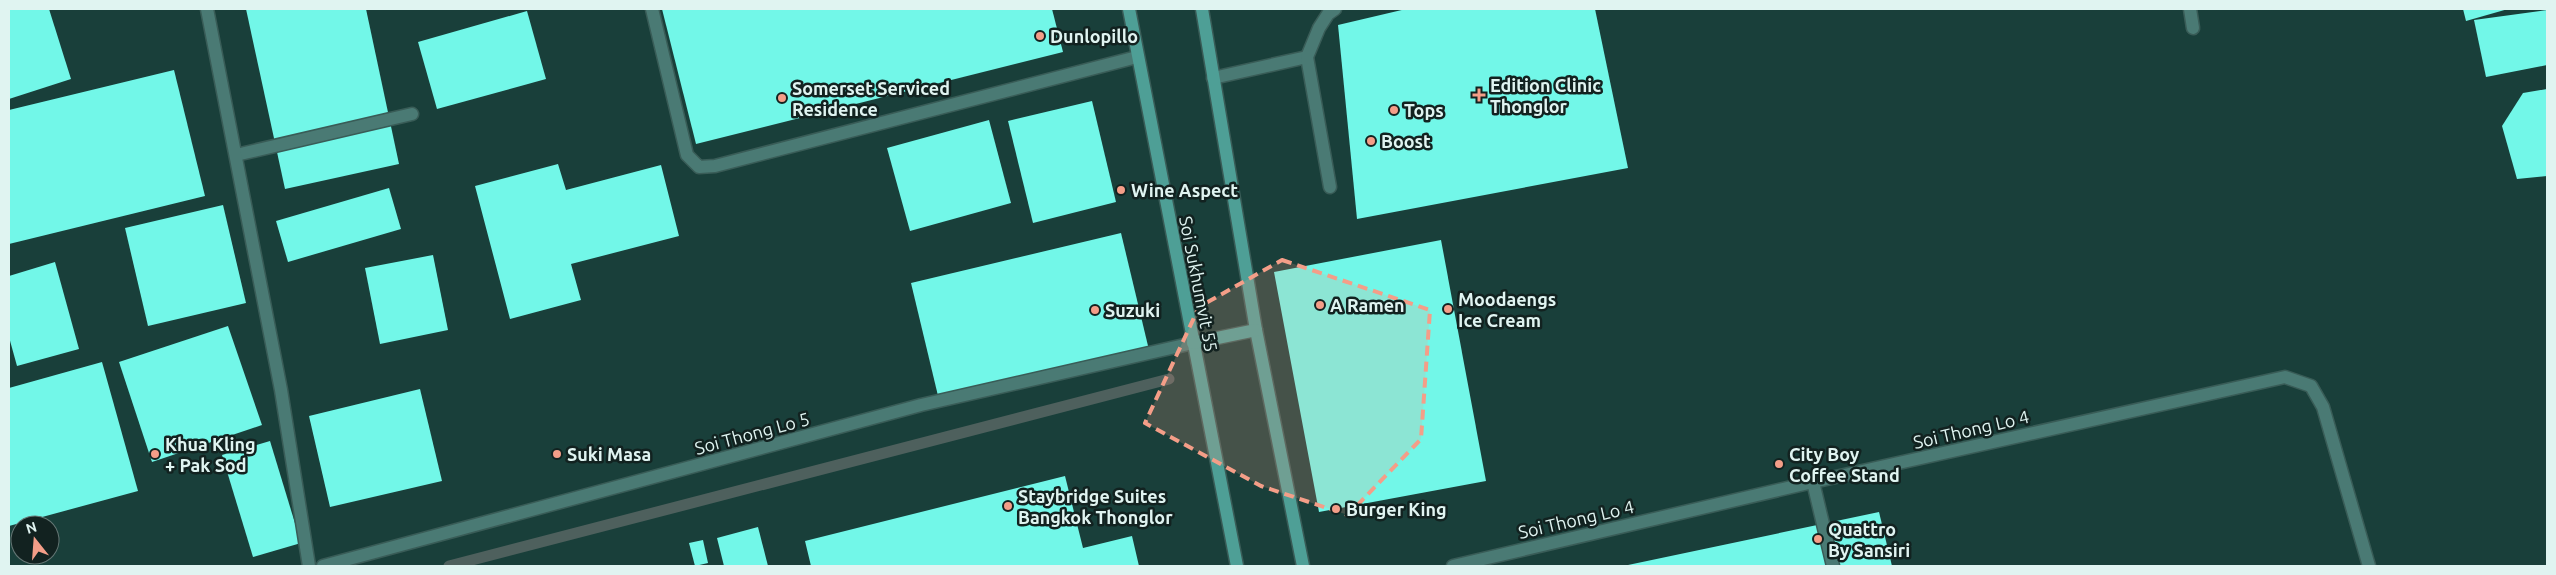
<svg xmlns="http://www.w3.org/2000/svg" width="2556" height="575" viewBox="0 0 2556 575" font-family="Ubuntu,sans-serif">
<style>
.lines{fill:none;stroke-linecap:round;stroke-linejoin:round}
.stream{stroke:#4e605d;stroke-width:11}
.building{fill:#72f7e8}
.lane-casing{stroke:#395c57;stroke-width:15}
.street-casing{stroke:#395c57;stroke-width:15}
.secondary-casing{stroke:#395c57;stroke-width:15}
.lane{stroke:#4a7a74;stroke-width:12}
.street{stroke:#4a7a74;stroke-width:12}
.secondary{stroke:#4e9f96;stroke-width:12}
.marked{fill:#f49e88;fill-opacity:0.2;stroke:#f49e88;stroke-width:4;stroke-dasharray:10 6;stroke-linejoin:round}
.poi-dot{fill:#f49e88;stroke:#122220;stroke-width:2}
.labels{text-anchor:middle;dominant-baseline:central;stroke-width:5;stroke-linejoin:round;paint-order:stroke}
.poi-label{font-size:18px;font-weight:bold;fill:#e0f4f1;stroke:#122220;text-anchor:start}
.street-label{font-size:18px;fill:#e0f4f1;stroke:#122220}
</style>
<rect width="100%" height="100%" fill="#193f3a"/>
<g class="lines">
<!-- stream -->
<polyline class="stream" points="449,566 1169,379"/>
</g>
<!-- building -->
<g class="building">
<polygon points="9,9 49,9 71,79 9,99"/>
<polygon points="246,9 366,9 399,164 285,189"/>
<polygon points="662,9 1052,9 1063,52 696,144"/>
<polygon points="1406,9 1595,9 1628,168 1357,219 1338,25"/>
<polygon points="2463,9 2508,9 2466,21"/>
<polygon points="2547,10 2547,65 2486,77 2474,20"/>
<polygon points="527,11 546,79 437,109 418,42"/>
<polygon points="174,70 205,196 9,244 9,110"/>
<polygon points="2547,89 2547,176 2517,179 2502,126 2523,93"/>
<polygon points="1092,101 1116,202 1033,223 1008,121"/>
<polygon points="989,120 1011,203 910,231 887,148"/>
<polygon points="558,164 566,190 661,165 679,236 571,264 581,300 510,319 475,186"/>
<polygon points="389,188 401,229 288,262 276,221"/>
<polygon points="223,205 246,303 148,326 125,228"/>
<polygon points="1121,233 1149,350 939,400 911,283"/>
<polygon points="1441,240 1486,481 1319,512 1274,272"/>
<polygon points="433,255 448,330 380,344 365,268"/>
<polygon points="55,262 79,349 17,366 9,337 9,276"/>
<polygon points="228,326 262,425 152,462 119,362"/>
<polygon points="102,362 138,491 9,526 9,388"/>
<polygon points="420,389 442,481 330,507 309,416"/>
<polygon points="270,441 301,543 253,557 222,455"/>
<polygon points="1065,476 1083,548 1132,536 1139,566 811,566 805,541"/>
<polygon points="1879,512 1892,566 1628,566 1628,565"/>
<polygon points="758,527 768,566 724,566 717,538"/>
<polygon points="703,540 708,563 695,566 689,543"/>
</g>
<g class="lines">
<!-- lane casing -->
<g class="lane-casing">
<g id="lane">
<polyline points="652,9 687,155 699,167 715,166 1137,57"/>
<polyline points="1213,78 1307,57"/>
<polyline points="236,155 412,114"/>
<polyline points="1330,187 1307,57 1319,28 1328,14 1335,9"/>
<polyline points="1813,482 1833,566"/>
</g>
</g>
<!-- street casing -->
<g class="street-casing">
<g id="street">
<polyline points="207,9 281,390 309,566"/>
<polyline points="2190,9 2193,28"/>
<polyline points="323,566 921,405 1193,343"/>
<polyline points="1453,566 1813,482 2285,377 2311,386 2323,407 2369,566"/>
</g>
</g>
<!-- secondary casing -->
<g class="secondary-casing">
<g id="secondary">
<polyline points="1129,9 1237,566"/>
<polyline points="1202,9 1256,330 1303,566"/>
<polyline points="1193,343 1256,330"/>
</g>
</g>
<!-- lane -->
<use href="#lane" class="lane"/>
<!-- street -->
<use href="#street" class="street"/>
<!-- secondary -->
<use href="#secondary" class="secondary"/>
</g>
<!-- marked area -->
<path class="marked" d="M1282,260L1430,310L1421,439L1348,515L1261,486L1145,423L1199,307Z"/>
<!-- markers -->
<g class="poi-dot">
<circle cx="1040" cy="36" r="5"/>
<path d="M1476.5 87.5h5v5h5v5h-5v5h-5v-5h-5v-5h5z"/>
<circle cx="782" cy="98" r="5"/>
<circle cx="1394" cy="110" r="5"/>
<circle cx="1371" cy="141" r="5"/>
<circle cx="1121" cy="190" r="5"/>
<circle cx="1320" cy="305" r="5"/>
<circle cx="1448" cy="309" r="5"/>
<circle cx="1095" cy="310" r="5"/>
<circle cx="155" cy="454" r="5"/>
<circle cx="557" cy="454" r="5"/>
<circle cx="1779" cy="464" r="5"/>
<circle cx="1008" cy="506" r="5"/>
<circle cx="1336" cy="509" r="5"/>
<circle cx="1818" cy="539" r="5"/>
</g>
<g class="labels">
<!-- poi labels -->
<g class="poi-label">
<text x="1050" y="36">Dunlopillo</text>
<text x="1490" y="85">Edition Clinic<tspan x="1490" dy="21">Thonglor</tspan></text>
<text x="792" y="88">Somerset Serviced<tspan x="792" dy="21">Residence</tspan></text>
<text x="1404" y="110">Tops</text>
<text x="1381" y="141">Boost</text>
<text x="1131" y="190">Wine Aspect</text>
<text x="1458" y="299">Moodaengs<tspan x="1458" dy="21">Ice Cream</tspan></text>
<text x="1330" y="305">A Ramen</text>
<text x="1105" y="310">Suzuki</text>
<text x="165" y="444">Khua Kling<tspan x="165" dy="21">+ Pak Sod</tspan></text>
<text x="567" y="454">Suki Masa</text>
<text x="1789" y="454">City Boy<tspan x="1789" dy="21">Coffee Stand</tspan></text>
<text x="1018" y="496">Staybridge Suites<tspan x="1018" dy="21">Bangkok Thonglor</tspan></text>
<text x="1346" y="509">Burger King</text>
<text x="1828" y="529">Quattro<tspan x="1828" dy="21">By Sansiri</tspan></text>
</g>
<!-- street labels -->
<g class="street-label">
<text transform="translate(1199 284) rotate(79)">Soi Sukhumvit 55</text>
<text transform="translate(1971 429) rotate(-13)">Soi Thong Lo 4</text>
<text transform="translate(752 433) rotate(-15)">Soi Thong Lo 5</text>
<text transform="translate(1576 519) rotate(-13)">Soi Thong Lo 4</text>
</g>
</g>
<!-- border -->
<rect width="2556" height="575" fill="none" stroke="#e0f4f1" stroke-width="20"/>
<!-- north arrow -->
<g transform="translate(35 540) rotate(343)"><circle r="24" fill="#122220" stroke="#647674"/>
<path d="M0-4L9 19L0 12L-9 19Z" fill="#f49e88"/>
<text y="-8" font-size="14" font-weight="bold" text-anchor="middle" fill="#e0f4f1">N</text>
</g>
</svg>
